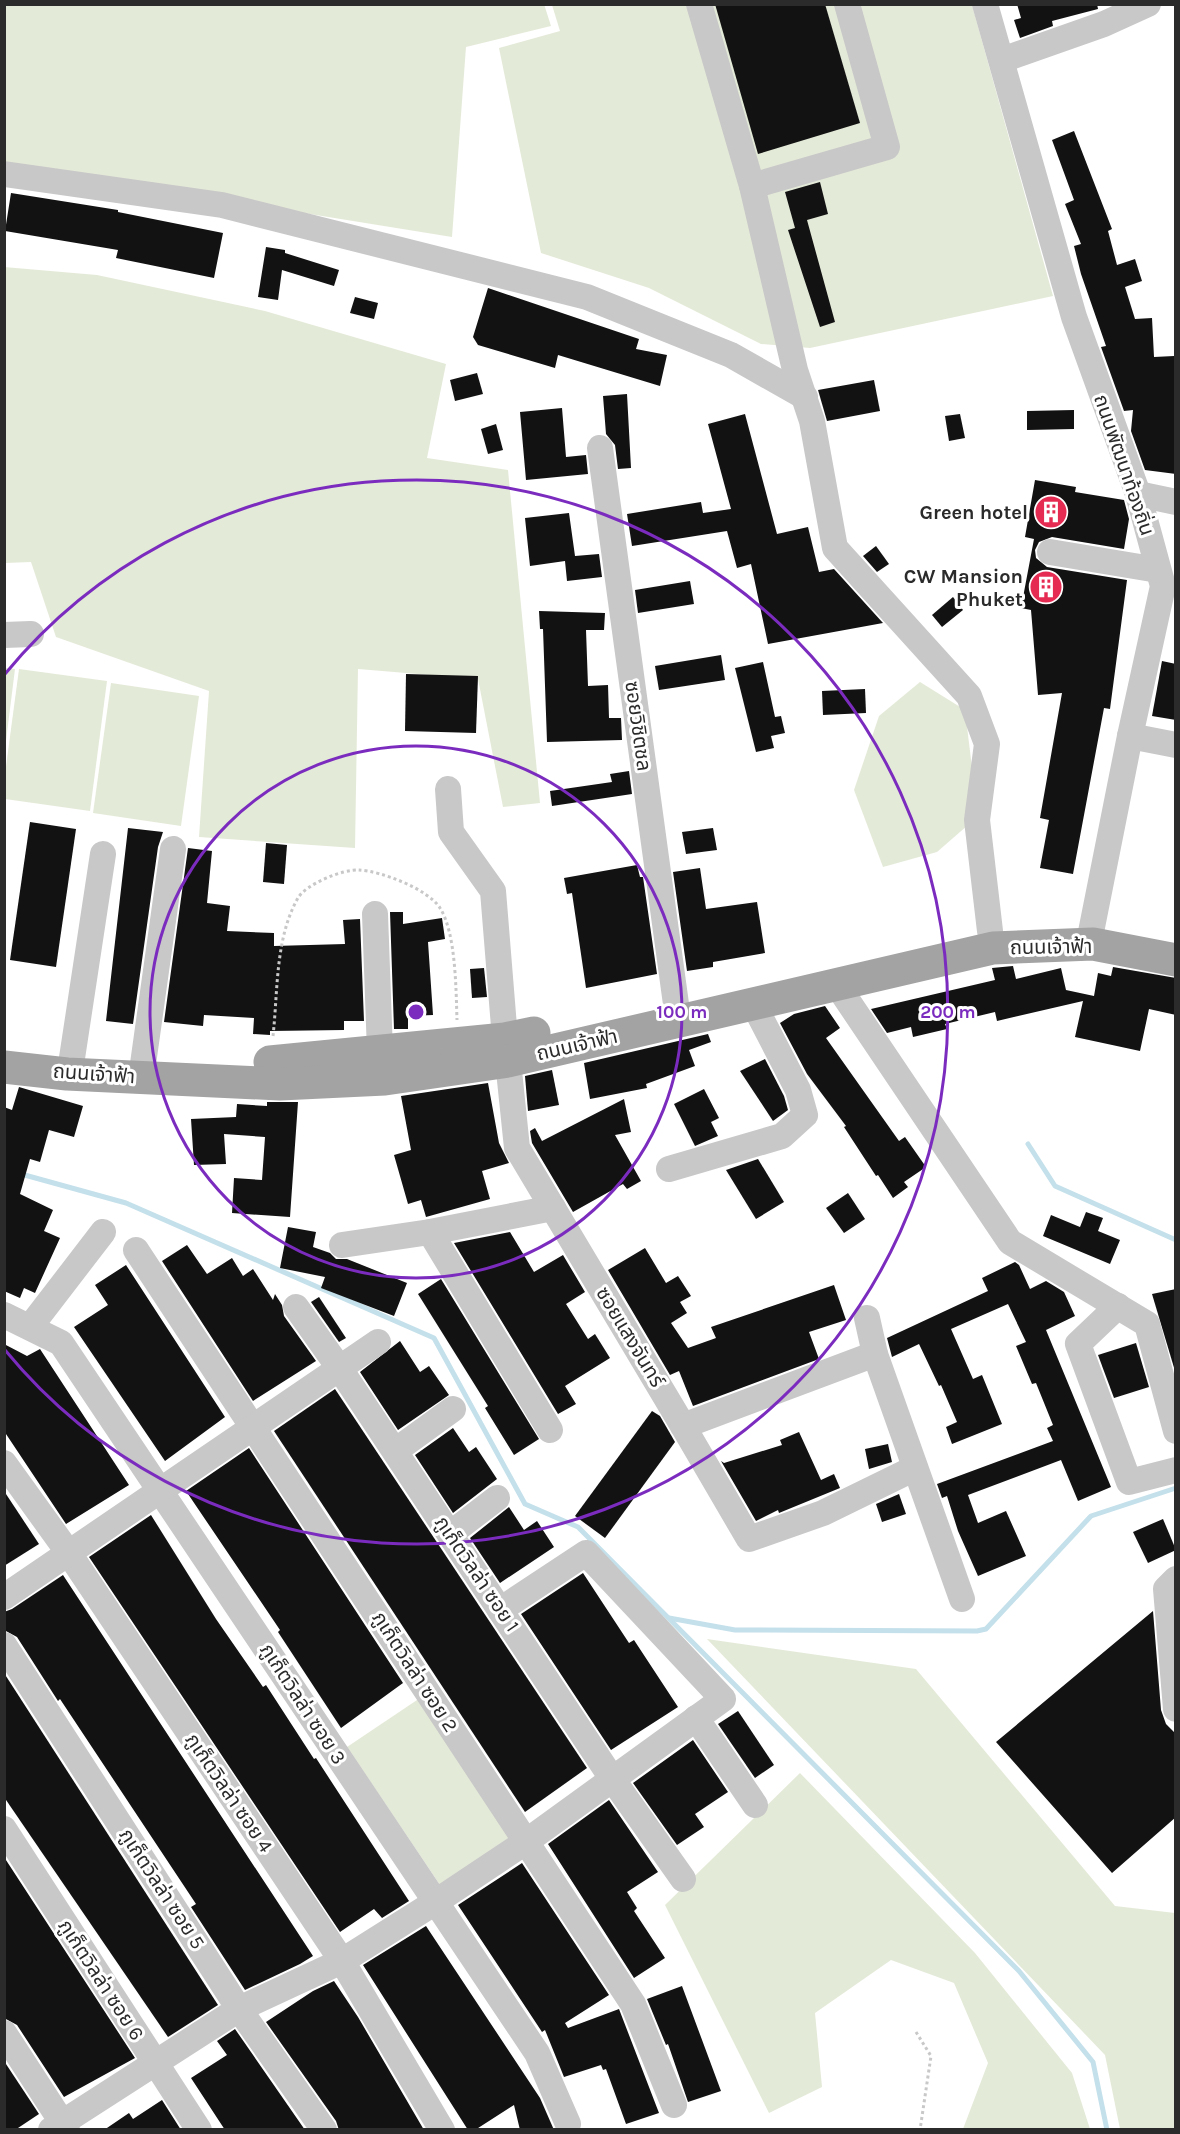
<svg xmlns="http://www.w3.org/2000/svg" width="1180" height="2134" viewBox="0 0 1180 2134" font-family="Karla,'Noto Sans Thai',sans-serif">
<style>
.green{fill:#e4ead8}
.lines{fill:none;stroke-linecap:round;stroke-linejoin:round}
.stream{stroke:#c4e0ea;stroke-width:5}
.building{fill:#121212}
.path{stroke:#c8c8c8;stroke-width:3;stroke-dasharray:3 3;stroke-linecap:butt}
.minor{stroke:#c8c8c8;stroke-width:26}
.major{stroke:#a3a3a3;stroke-width:33}
.ring{fill:none;stroke:#7b2cbf;stroke-width:3}
.labels{text-anchor:middle;dominant-baseline:central;stroke-width:6;stroke-linejoin:round;paint-order:stroke}
.street-label{font-size:20px;fill:#2b2b2b;stroke:#fff}
.poi-label{font-size:20px;font-weight:bold;fill:#2b2b2b;stroke:#fff;text-anchor:end}
.centre{fill:#7b2cbf;stroke:#fff;stroke-width:3}
.ring-label{font-size:18px;text-anchor:middle;font-weight:bold;fill:#7b2cbf;stroke:#fff;stroke-width:6;stroke-linejoin:round;paint-order:stroke}
</style>
<rect width="100%" height="100%" fill="#fff"/>
<!-- green -->
<g class="green">
<polygon points="544,4 551,26 466,47 452,237 5,165 4,5"/>
<polygon points="552,5 972,5 1053,296 810,348 761,344 649,288 541,253 499,48 560,31"/>
<polygon points="4,267 97,275 265,311 446,364 427,458 508,470 540,803 503,807 478,679 358,669 355,848 199,837 209,691 56,637 31,562 5,563"/>
<polygon points="5,668 15,669 5,749 4,668"/>
<polygon points="19,669 107,681 90,811 5,799 5,774"/>
<polygon points="920,682 965,710 974,784 968,825 937,852 883,867 854,790 879,716"/>
<polygon points="111,683 199,696 181,826 93,813"/>
<polygon points="707,1639 916,1669 1115,1906 1175,1913 1175,2129 1120,2129 1105,2055"/>
<polygon points="420,1698 512,1836 440,1885 347,1747"/>
<polygon points="800,1773 975,1953 1072,2073 1090,2129 963,2129 988,2063 954,1983 891,1960 815,2013 822,2087 769,2113 665,1905"/>
</g>
<g class="lines">
<!-- stream -->
<g class="stream">
<polyline points="1028,1144 1055,1186 1176,1240"/>
<polyline points="21,1174 126,1203 434,1338 525,1504 578,1527 1019,1971 1093,2062 1107,2130"/>
<polyline points="669,1618 735,1630 977,1631 986,1629 1091,1516 1176,1488"/>
</g>
</g>
<!-- building -->
<g class="building">
<polygon points="715,4 825,4 860,123 758,154"/>
<polygon points="1017,4 1097,4 1098,9 1052,21 1053,26 1020,38 1014,20 1021,18"/>
<polygon points="1074,131 1112,229 1108,231 1117,265 1135,259 1142,281 1125,287 1135,319 1152,318 1154,357 1174,356 1176,474 1145,470 1131,431 1133,410 1124,411 1101,347 1106,346 1081,274 1074,246 1081,244 1065,204 1074,200 1052,140"/>
<polygon points="820,182 828,214 807,220 835,322 820,327 788,230 795,228 785,192"/>
<polygon points="11,193 118,210 118,212 223,233 214,278 116,258 118,250 5,231"/>
<polygon points="266,247 285,250 285,253 339,270 334,286 282,270 278,300 258,297"/>
<polygon points="488,288 639,339 636,349 667,355 660,386 558,355 555,368 478,345 473,337"/>
<polygon points="355,297 378,303 374,319 350,313"/>
<polygon points="477,373 483,394 455,401 450,380"/>
<polygon points="874,380 880,411 827,421 818,390"/>
<polygon points="627,394 631,468 618,469 615,445 606,434 603,396"/>
<polygon points="562,408 566,457 586,455 588,474 526,480 520,412"/>
<polygon points="1074,410 1074,429 1027,430 1027,411"/>
<polygon points="745,414 777,534 808,527 819,572 834,569 883,623 768,644 751,564 737,568 727,531 632,546 627,514 701,502 703,513 731,509 708,424"/>
<polygon points="960,414 965,438 949,441 945,416"/>
<polygon points="496,424 503,450 488,454 481,429"/>
<polygon points="1035,480 1076,487 1075,492 1124,500 1129,519 1124,549 1052,537 1039,542 1035,550 1036,558 1047,567 1127,580 1110,709 1104,708 1073,874 1040,868 1049,820 1040,818 1062,693 1038,695 1031,610 1021,608 1034,539 1025,537"/>
<polygon points="569,513 575,556 599,554 602,577 567,581 565,561 530,566 525,518"/>
<polygon points="876,546 889,564 877,572 863,556"/>
<polygon points="690,581 694,604 638,613 635,590"/>
<polygon points="953,597 963,610 942,627 932,615"/>
<polygon points="539,611 605,613 604,630 586,630 588,686 608,685 609,718 621,718 622,740 547,742 543,629 540,629"/>
<polygon points="721,655 725,680 659,690 655,666"/>
<polygon points="1162,661 1176,664 1176,720 1152,716"/>
<polygon points="763,662 775,717 781,716 785,733 771,736 774,748 756,752 735,668"/>
<polygon points="406,674 478,676 476,733 405,731"/>
<polygon points="865,689 866,713 823,715 822,691"/>
<polygon points="629,771 632,794 552,806 550,791 612,782 610,774"/>
<polygon points="30,822 76,829 56,967 10,960"/>
<polygon points="128,828 163,832 158,847 133,1024 106,1021"/>
<polygon points="713,828 717,850 686,854 682,832"/>
<polygon points="266,843 287,845 284,884 263,882"/>
<polygon points="188,848 212,851 207,903 230,906 227,931 274,933 274,946 345,944 343,920 360,919 364,1021 344,1021 344,1030 270,1031 270,1035 253,1034 254,1018 204,1015 203,1026 164,1022"/>
<polygon points="637,865 640,877 643,877 657,974 586,988 572,893 567,894 564,878"/>
<polygon points="700,868 706,909 757,902 765,953 713,962 713,967 687,971 673,872"/>
<polygon points="390,912 403,912 403,924 442,918 445,939 428,942 433,1015 408,1016 408,1029 394,1029"/>
<polygon points="1013,966 1016,979 1061,968 1066,990 1094,996 1098,973 1111,976 1113,967 1176,978 1176,1015 1149,1009 1140,1051 1075,1037 1083,1001 997,1021 995,1012 945,1024 947,1029 913,1037 911,1027 887,1033 871,1009 995,980 992,968"/>
<polygon points="484,968 487,997 472,998 470,969"/>
<polygon points="825,1006 840,1028 826,1038 899,1141 905,1137 926,1167 904,1182 908,1187 893,1198 878,1175 876,1176 844,1127 846,1126 807,1074 780,1023 794,1014"/>
<polygon points="708,1034 711,1042 689,1050 695,1066 646,1084 647,1088 590,1099 584,1063"/>
<polygon points="765,1059 784,1096 788,1110 773,1121 740,1071"/>
<polygon points="552,1070 559,1105 528,1111 525,1076"/>
<polygon points="488,1083 499,1143 509,1163 482,1171 490,1199 426,1217 421,1200 408,1204 394,1155 411,1150 401,1096"/>
<polygon points="19,1087 83,1106 74,1137 49,1130 40,1162 30,1159 20,1194 53,1210 44,1231 60,1238 35,1293 24,1288 20,1298 4,1291 4,1107 12,1110"/>
<polygon points="704,1089 719,1118 711,1122 718,1136 695,1146 674,1104"/>
<polygon points="624,1099 631,1132 615,1135 641,1181 627,1189 623,1184 573,1212 532,1143 530,1131 535,1128 542,1141"/>
<polygon points="267,1102 298,1102 290,1217 232,1213 234,1178 262,1180 265,1137 224,1134 226,1164 194,1165 191,1119 236,1117 237,1104 267,1106"/>
<polygon points="758,1159 784,1202 756,1219 726,1170"/>
<polygon points="848,1193 865,1219 844,1233 826,1208"/>
<polygon points="1086,1212 1103,1218 1098,1231 1120,1240 1110,1264 1043,1236 1051,1215 1080,1227"/>
<polygon points="288,1227 316,1232 313,1247 330,1253 336,1259 347,1259 407,1283 394,1316 321,1288 325,1277 280,1268"/>
<polygon points="510,1232 534,1272 563,1255 585,1292 566,1304 588,1339 595,1334 610,1358 565,1386 576,1404 558,1414 454,1243"/>
<polygon points="187,1245 207,1274 232,1258 243,1276 253,1269 273,1300 275,1294 282,1305 284,1316 316,1361 253,1401 162,1261"/>
<polygon points="645,1248 666,1283 678,1276 691,1296 680,1302 687,1313 671,1323 688,1348 716,1338 711,1327 834,1285 846,1320 809,1332 819,1359 693,1406 679,1371 670,1375 608,1270"/>
<polygon points="1015,1262 1019,1265 1030,1289 1046,1281 1064,1292 1075,1316 1046,1330 1111,1487 1078,1501 1061,1460 968,1495 978,1523 1006,1511 1026,1556 978,1576 958,1531 947,1496 942,1498 937,1484 1053,1441 1047,1428 1053,1425 1036,1383 1032,1384 1016,1346 1026,1342 1008,1304 951,1329 973,1379 982,1375 1002,1424 952,1444 946,1427 957,1422 941,1385 939,1386 919,1344 892,1357 887,1338 988,1291 982,1278"/>
<polygon points="126,1265 225,1417 165,1461 74,1327 108,1305 95,1285"/>
<polygon points="441,1279 539,1439 514,1455 485,1408 488,1406 418,1294"/>
<polygon points="1176,1289 1176,1371 1175,1371 1152,1294"/>
<polygon points="319,1297 346,1338 339,1342 311,1302"/>
<polygon points="400,1341 420,1372 429,1366 449,1395 398,1430 360,1372"/>
<polygon points="1136,1343 1149,1387 1114,1398 1098,1355"/>
<polygon points="4,1344 27,1356 40,1349 129,1485 66,1524 4,1431"/>
<polygon points="335,1389 587,1768 525,1812 274,1431"/>
<polygon points="652,1411 660,1416 675,1442 605,1538 575,1516"/>
<polygon points="453,1428 469,1452 476,1447 497,1479 453,1513 415,1455"/>
<polygon points="799,1432 821,1480 834,1474 840,1488 779,1513 778,1510 756,1521 721,1461 724,1463 782,1445 780,1440"/>
<polygon points="888,1444 892,1462 869,1469 865,1449"/>
<polygon points="249,1448 403,1683 341,1728 278,1632 280,1630 186,1491"/>
<polygon points="4,1491 39,1544 4,1566"/>
<polygon points="899,1494 906,1514 882,1522 876,1504"/>
<polygon points="509,1507 524,1530 537,1521 554,1547 500,1583 470,1538"/>
<polygon points="151,1515 216,1619 263,1687 266,1685 314,1759 316,1758 409,1901 382,1918 374,1909 340,1932 89,1557"/>
<polygon points="1163,1519 1176,1550 1148,1563 1133,1532"/>
<polygon points="583,1573 629,1643 634,1640 678,1707 611,1750 521,1614"/>
<polygon points="63,1575 313,1956 300,1964 245,1990 191,1907 196,1904 60,1699 58,1701 17,1637 4,1630 4,1612 12,1609"/>
<polygon points="1153,1611 1161,1710 1166,1724 1176,1734 1176,1817 1112,1873 996,1742"/>
<polygon points="4,1673 218,2005 168,2037 4,1797"/>
<polygon points="738,1711 774,1765 755,1778 718,1724"/>
<polygon points="693,1740 728,1792 695,1814 704,1827 677,1845 633,1783"/>
<polygon points="609,1800 658,1872 627,1892 637,1908 634,1911 665,1958 634,1978 548,1844"/>
<polygon points="4,1857 135,2058 64,2097 17,2025 4,2018"/>
<polygon points="522,1863 609,1995 565,2023 568,2028 619,2009 659,2113 626,2124 606,2069 603,2070 601,2065 564,2077 545,2030 542,2032 458,1905"/>
<polygon points="426,1926 540,2098 554,2130 520,2130 514,2105 475,2130 468,2130 363,1965"/>
<polygon points="334,1981 358,2017 424,2130 339,2130 336,2121 266,2022 313,1991"/>
<polygon points="682,1986 721,2091 688,2102 668,2044 666,2045 647,1999"/>
<polygon points="235,2029 305,2130 225,2130 191,2078 227,2055 217,2041"/>
<polygon points="4,2061 39,2114 15,2130 4,2130"/>
<polygon points="162,2100 181,2130 104,2130 129,2113 133,2119"/>
</g>
<g class="lines">
<!-- path -->
<g class="path">
<path d="M273,1036C278,991 275,938 298,898C306,884 343,869 359,870C381,871 428,889 440,908C456,933 456,990 457,1020"/>
<polyline points="916,2032 931,2056 920,2130"/>
</g>
<!-- minor -->
<g class="minor">
<polyline points="699,4 752,186 795,370 812,421 835,548 969,696 987,744 977,820 990,931"/>
<polyline points="985,4 1074,317 1138,494 1163,586 1130,736 1091,932"/>
<polyline points="1002,60 1104,24 1148,4"/>
<polyline points="4,174 222,205 587,297 731,355 805,397"/>
<polyline points="752,186 887,147 847,4"/>
<polyline points="600,448 676,1004"/>
<polyline points="1138,494 1176,502"/>
<polyline points="1050,552 1158,570"/>
<polyline points="4,635 31,634"/>
<polyline points="1130,736 1176,745"/>
<polyline points="448,789 451,832 493,891 505,1039"/>
<polyline points="375,914 380,1052"/>
<polyline points="837,985 1010,1242 1147,1324 1176,1431"/>
<polyline points="72,1058 103,854"/>
<polyline points="508,1061 517,1148 683,1426 875,1354"/>
<polyline points="143,1064 173,849"/>
<polyline points="669,1169 782,1136 805,1115 798,1090 754,1005"/>
<polyline points="430,1232 550,1430"/>
<polyline points="342,1245 430,1232 553,1208"/>
<polyline points="136,1250 633,2004 674,2105"/>
<polyline points="1118,1306 1078,1344 1129,1482 1176,1470"/>
<polyline points="296,1307 340,1369 613,1780 683,1879"/>
<polyline points="4,1315 61,1343 537,2053 568,2124"/>
<polyline points="867,1318 875,1354 962,1599"/>
<polyline points="30,1327 103,1232"/>
<polyline points="683,1426 749,1539 823,1513 915,1468"/>
<polyline points="395,1451 453,1409"/>
<polyline points="4,1463 68,1552 342,1961 442,2130"/>
<polyline points="450,1534 497,1498"/>
<polyline points="1176,1579 1166,1589 1176,1709"/>
<polyline points="4,1597 378,1342"/>
<polyline points="4,1645 239,2009 324,2130"/>
<polyline points="696,1718 755,1805"/>
<polyline points="4,1829 199,2130"/>
<polyline points="4,2033 67,2130"/>
<polyline points="51,2130 239,2009 342,1961 434,1903 527,1841 723,1699 586,1553 500,1610"/>
</g>
<!-- major -->
<g class="major">
<polyline points="270,1062 505,1039 534,1033"/>
<polyline points="4,1067 67,1074 280,1084 385,1079 508,1061 993,948 1093,944 1176,960"/>
</g>
</g>
<!-- distance rings -->
<g class="ring">
<circle cx="416" cy="1012" r="266"/>
<path d="M5 674A532 532 0 1 1 5 1350"/>
</g>
<!-- icons -->
<defs>
<g id="building-disc" transform="scale(1.725)"><circle r="9.5" fill="#e52b52" stroke="#fff"/><path d="M-4-6H4V6H1V3H-1V6H-4ZM-2.5-4.3h1.7v1.8h-1.7ZM.8-4.3h1.7v1.8H.8ZM-2.5-1h1.7V.8h-1.7ZM.8-1h1.7V.8H.8Z" fill="#fff"/></g>
</defs>
<g fill-rule="evenodd">
<use href="#building-disc" x="1051" y="512"/>
<use href="#building-disc" x="1046" y="587"/>
</g>
<g class="labels">
<!-- street labels -->
<g class="street-label">
<text transform="translate(1124 465) rotate(71)">ถนนพัฒนาท้องถิ่น</text>
<text transform="translate(638 726) rotate(82)">ซอยวิชิตชล</text>
<text transform="translate(1051 947) rotate(-1)">ถนนเจ้าฟ้า</text>
<text transform="translate(577 1045) rotate(-13)">ถนนเจ้าฟ้า</text>
<text transform="translate(94 1074) rotate(4)">ถนนเจ้าฟ้า</text>
<text transform="translate(630 1337) rotate(59)">ซอยแสงจันทร์</text>
<text transform="translate(477 1574) rotate(56)">ภูเก็ตวิลล่า ซอย 1</text>
<text transform="translate(415 1672) rotate(57)">ภูเก็ตวิลล่า ซอย 2</text>
<text transform="translate(303 1704) rotate(57)">ภูเก็ตวิลล่า ซอย 3</text>
<text transform="translate(229 1793) rotate(56)">ภูเก็ตวิลล่า ซอย 4</text>
<text transform="translate(162 1889) rotate(57)">ภูเก็ตวิลล่า ซอย 5</text>
<text transform="translate(101 1980) rotate(57)">ภูเก็ตวิลล่า ซอย 6</text>
</g>
<!-- poi labels -->
<g class="poi-label">
<text x="1028" y="512">Green hotel</text>
<text x="1023" y="576">CW Mansion<tspan x="1023" dy="23">Phuket</tspan></text>
</g>
</g>
<circle cx="416" cy="1012" r="9" class="centre"/>
<g class="ring-label">
<text x="682" y="1018">100 m</text>
<text x="948" y="1018">200 m</text>
</g>
<!-- border -->
<rect width="1180" height="2134" fill="none" stroke="#2b2b2b" stroke-width="12"/>
</svg>
